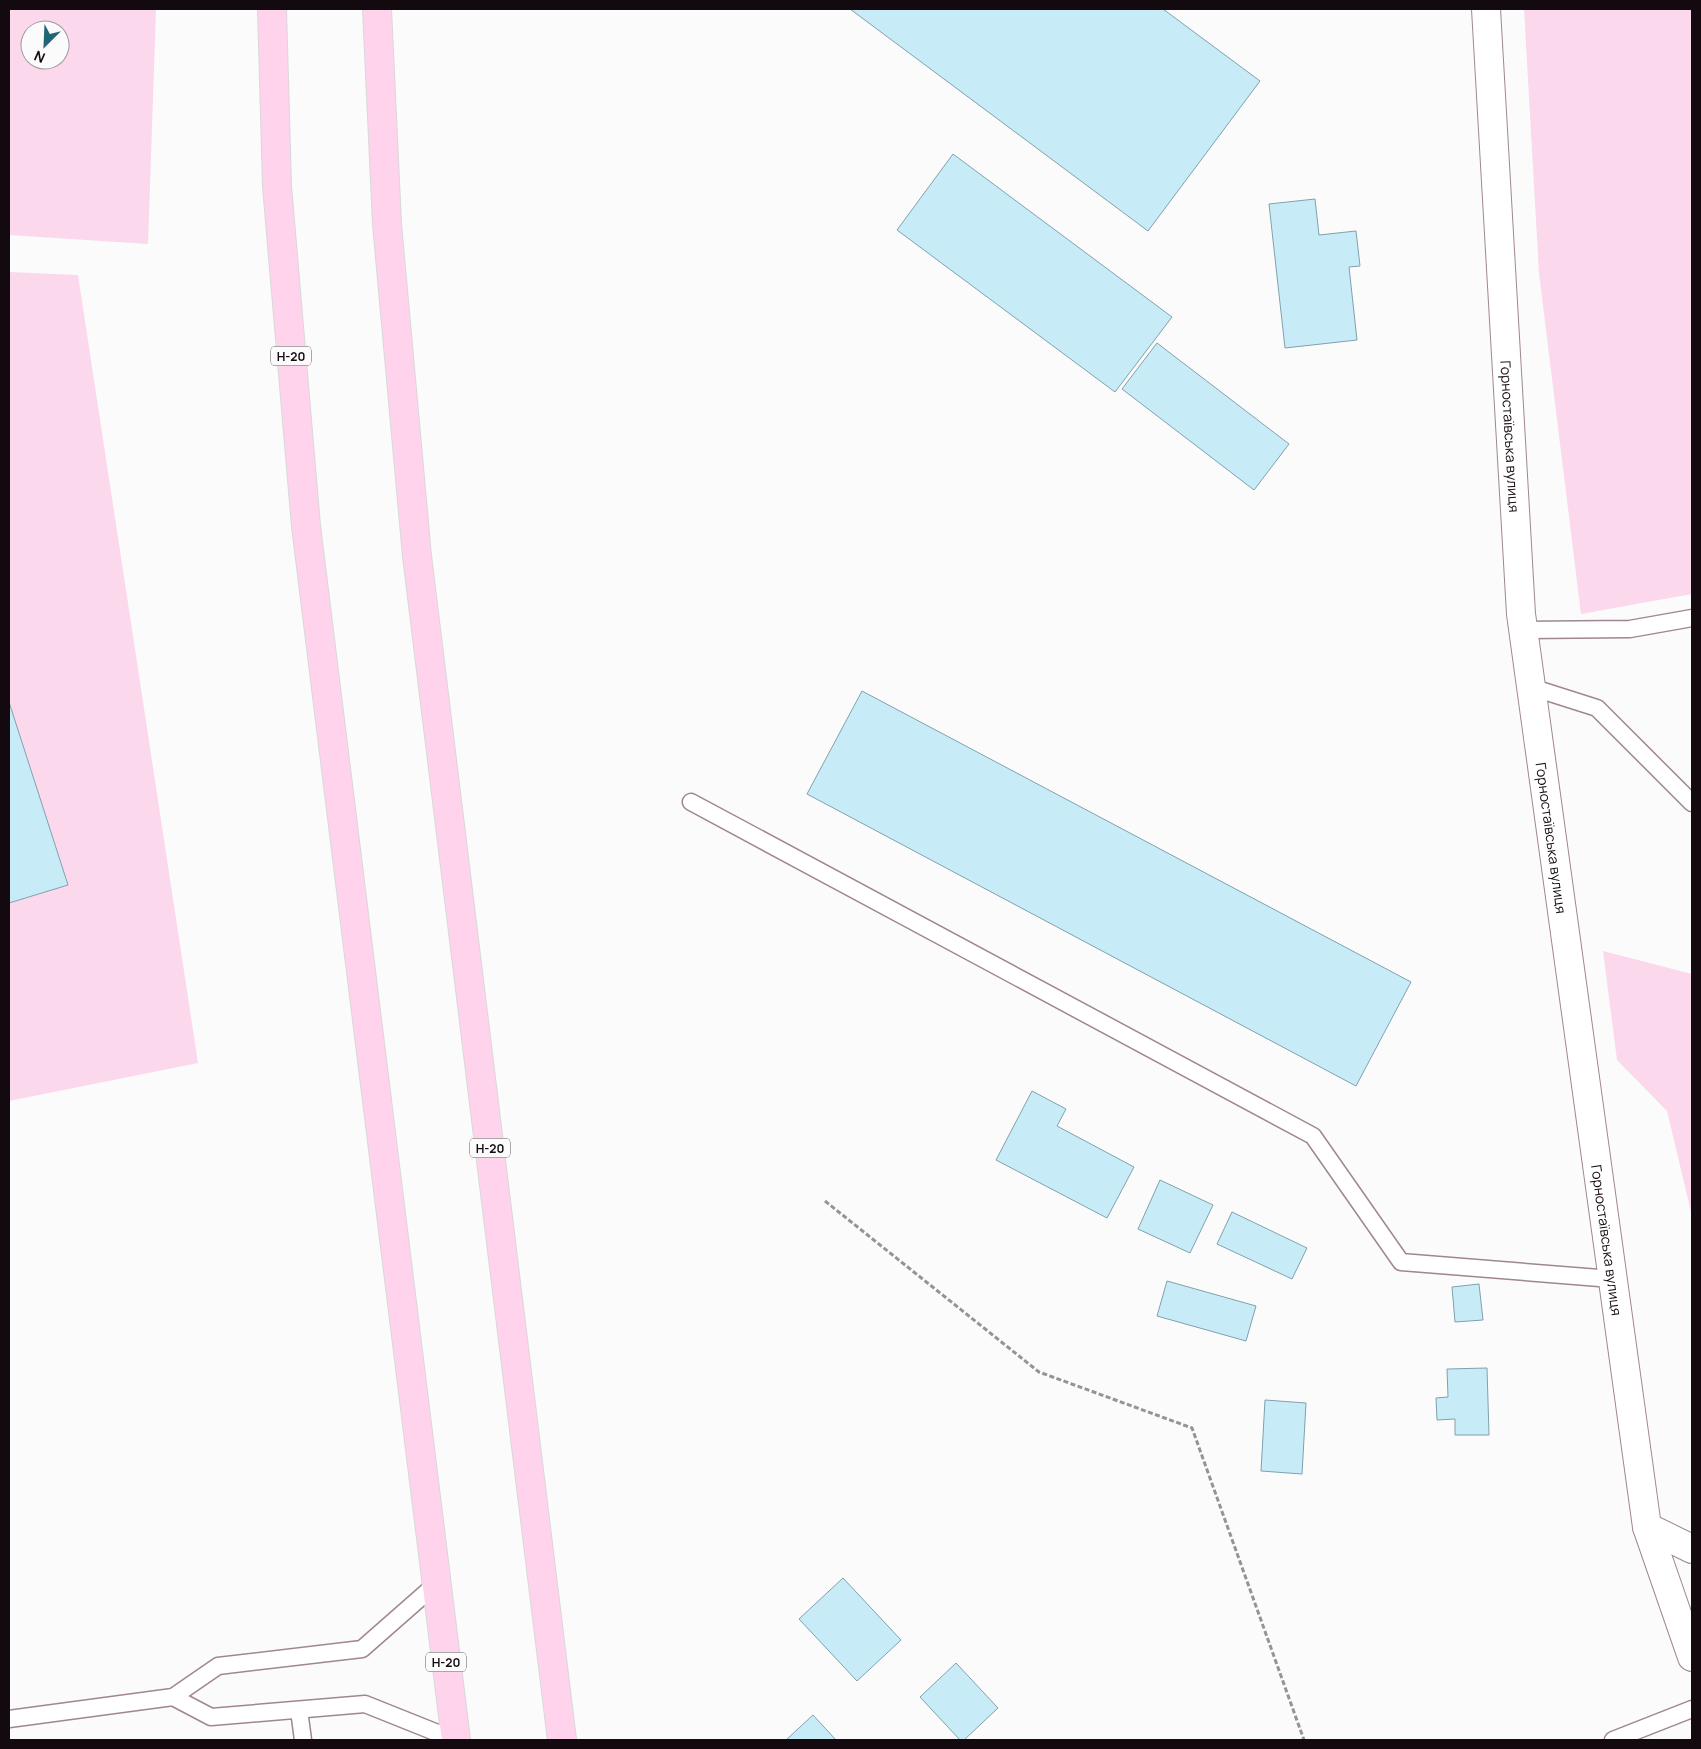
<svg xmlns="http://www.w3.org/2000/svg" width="1701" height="1749" viewBox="0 0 1701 1749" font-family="Manrope,sans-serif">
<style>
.green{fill:#fbd8eb;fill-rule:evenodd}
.building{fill:#c8ecf7;stroke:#80a1ac}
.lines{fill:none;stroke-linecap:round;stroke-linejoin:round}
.lane-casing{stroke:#a08594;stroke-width:19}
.street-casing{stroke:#a08594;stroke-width:30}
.secondary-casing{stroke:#a08594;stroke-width:30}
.primary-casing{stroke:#d9d8d9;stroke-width:30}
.path{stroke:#979395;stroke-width:3;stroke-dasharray:5 2.5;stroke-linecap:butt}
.lane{stroke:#fff;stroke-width:16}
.street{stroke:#fff;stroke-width:28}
.secondary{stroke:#fff;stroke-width:28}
.primary{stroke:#ffd3ec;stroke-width:28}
.labels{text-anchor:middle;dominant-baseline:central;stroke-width:4;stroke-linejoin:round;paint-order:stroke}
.shield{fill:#fbfbfb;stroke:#595256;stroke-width:1}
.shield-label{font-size:12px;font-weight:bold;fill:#130a0f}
.street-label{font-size:14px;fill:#130a0f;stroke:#fbfbfb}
</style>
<rect width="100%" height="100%" fill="#fbfbfb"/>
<!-- green -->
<g class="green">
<path d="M9,9H156L148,244L9,235ZM30,30H60V60H30Z"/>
<polygon points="1524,9 1692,9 1692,594 1581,614 1539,273"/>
<polygon points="9,272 78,275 198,1063 9,1101"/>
<polygon points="1603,951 1692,974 1692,1216 1667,1111 1617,1060"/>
</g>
<!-- building -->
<g class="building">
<polygon points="850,9 1163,9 1260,81 1148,231"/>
<polygon points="953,154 1172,317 1115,392 897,230"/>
<polygon points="1315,199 1319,235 1356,231 1360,266 1349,267 1357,340 1285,348 1269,204"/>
<polygon points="1157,343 1289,444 1254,490 1122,389"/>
<polygon points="862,691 1411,982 1356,1086 807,794"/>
<polygon points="9,702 68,885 9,903"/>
<polygon points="1032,1091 1066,1109 1057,1126 1134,1167 1107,1218 996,1160"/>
<polygon points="1160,1180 1213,1205 1190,1253 1138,1229"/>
<polygon points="1232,1212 1307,1248 1292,1279 1217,1244"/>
<polygon points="1167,1281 1256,1306 1246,1341 1157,1316"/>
<polygon points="1479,1284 1483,1320 1455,1322 1452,1287"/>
<polygon points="1487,1368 1489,1435 1455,1435 1455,1419 1437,1420 1436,1398 1448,1397 1447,1369"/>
<polygon points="1265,1400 1306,1403 1302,1474 1261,1471"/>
<polygon points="843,1578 901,1640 857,1681 799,1619"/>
<polygon points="956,1663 998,1708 964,1740 960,1740 920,1697"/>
<polygon points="813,1715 836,1740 786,1740"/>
</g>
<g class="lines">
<!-- lane casing -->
<g class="lane-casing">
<g id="lane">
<polyline points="1524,630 1630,629 1692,618"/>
<polyline points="1531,687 1597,708 1692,803"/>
<polyline points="691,802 1313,1136 1401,1262 1612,1279"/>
<polyline points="173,1697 211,1717 365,1704 455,1740"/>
<polyline points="299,1710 303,1740"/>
<polyline points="9,1719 173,1697 218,1666 362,1649 436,1584"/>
<polyline points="1613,1740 1692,1709"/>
</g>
</g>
<!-- street casing -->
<g class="street-casing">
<polyline id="street" points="1647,1527 1692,1549"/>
</g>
<!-- secondary casing -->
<g class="secondary-casing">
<g id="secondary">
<path id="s1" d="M1486,9L1521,614L1647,1527L1692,1657"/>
</g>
</g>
<!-- primary casing -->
<g class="primary-casing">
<g id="primary">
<polyline points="272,9 277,186 306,526 456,1740"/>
<polyline points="377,9 387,224 417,556 562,1740"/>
</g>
</g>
<!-- path -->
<polyline class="path" points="825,1201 1039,1372 1192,1428 1304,1740"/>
<!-- lane -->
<use href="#lane" class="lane"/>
<!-- street -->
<use href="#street" class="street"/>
<!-- secondary -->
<use href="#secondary" class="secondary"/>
<!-- primary -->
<use href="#primary" class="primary"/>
</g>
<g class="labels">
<!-- shield labels -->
<g class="shield">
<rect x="271" y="346.5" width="40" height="19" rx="4"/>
<rect x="470" y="1138.5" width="40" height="19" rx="4"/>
<rect x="426" y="1652.5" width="40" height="19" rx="4"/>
</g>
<g class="shield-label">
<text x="291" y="356">Н-20</text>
<text x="490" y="1148">Н-20</text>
<text x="446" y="1662">Н-20</text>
</g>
<!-- street labels -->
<g class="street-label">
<text stroke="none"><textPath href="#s1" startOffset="428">Горностаївська вулиця</textPath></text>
<text stroke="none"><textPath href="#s1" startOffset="832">Горностаївська вулиця</textPath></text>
<text stroke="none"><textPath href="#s1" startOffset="1238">Горностаївська вулиця</textPath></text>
</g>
</g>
<!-- border -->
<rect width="1701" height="1749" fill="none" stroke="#130a0f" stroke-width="20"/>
<!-- north arrow -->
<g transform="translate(45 45) rotate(204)"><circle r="24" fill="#fbfbfb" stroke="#9e9b9d"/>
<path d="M0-4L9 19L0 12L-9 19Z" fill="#226577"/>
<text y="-8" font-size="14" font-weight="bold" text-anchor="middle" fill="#130a0f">N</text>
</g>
</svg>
